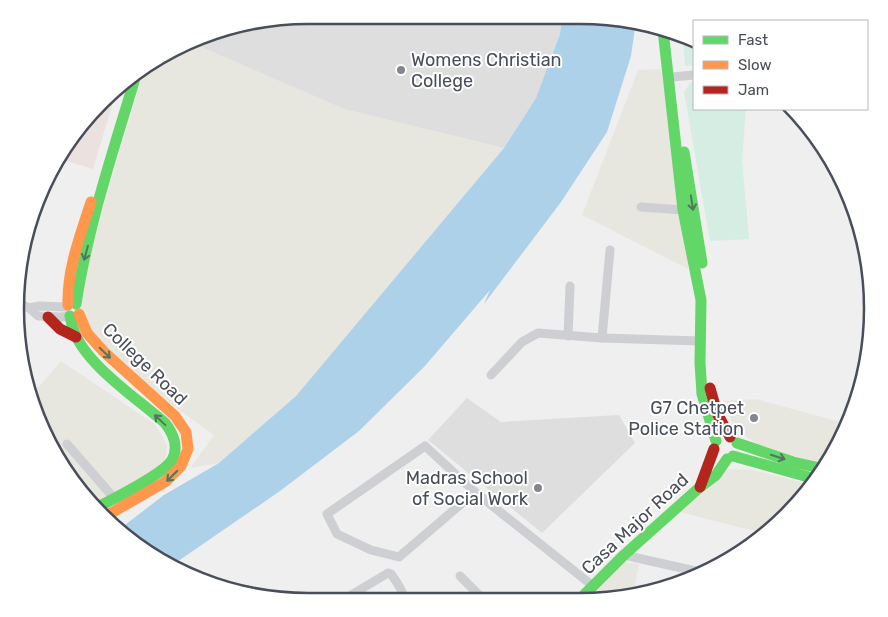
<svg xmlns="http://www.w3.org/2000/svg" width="888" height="617" viewBox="0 0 888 617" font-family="Rubik,sans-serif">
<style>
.commercial{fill:#e8e7df}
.education{fill:#dedede}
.medical{fill:#ebe2df}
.green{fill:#d5ede3}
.water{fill:#acd1e9}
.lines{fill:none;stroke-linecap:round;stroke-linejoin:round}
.street{stroke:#cdcfd2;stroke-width:9}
.fast{stroke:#63d668;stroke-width:11}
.slow{stroke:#ff974d;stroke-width:11}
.jam{stroke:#b3261e;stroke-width:11}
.oneway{stroke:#50775e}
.poi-dot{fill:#83868e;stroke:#fff;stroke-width:2}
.labels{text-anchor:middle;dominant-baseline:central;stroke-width:4;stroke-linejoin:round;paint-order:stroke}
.poi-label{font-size:18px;fill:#484e5a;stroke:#fff;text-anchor:end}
.street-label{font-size:18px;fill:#484e5a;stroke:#fff}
.rim{fill:none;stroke:#484e5a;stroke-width:2.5}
</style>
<rect width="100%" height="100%" fill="#f0efef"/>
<!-- commercial -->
<g class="commercial">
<polygon points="192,43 344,109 504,148 296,396 219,463 190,468 214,435 104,356 86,330 80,305 82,277 146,64"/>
<polygon points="661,69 688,235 688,269 582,215 638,70"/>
<polygon points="61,361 153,423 162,435 167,446 166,458 160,468 92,505 88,502 45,439 31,396"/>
<polygon points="757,399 847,424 843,438 823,464 763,448 735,429 723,401"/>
<polygon points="727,469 753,470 808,484 773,529 766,534 680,512"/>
<polygon points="625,562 639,564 633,595 618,599 588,600"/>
</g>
<!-- education -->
<g class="education">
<polygon points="309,15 562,19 560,34 536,98 504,148 344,109 192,43 232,25"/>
<polygon points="467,398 501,422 619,415 635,443 542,533 428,440"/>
</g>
<!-- medical -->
<polygon class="medical" points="117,89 93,169 60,159 88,115"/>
<!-- green -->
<g class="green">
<polygon points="683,38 694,42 694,65 685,66"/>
<polygon points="694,82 694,109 746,109 742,160 749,239 710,241 684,92 690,83"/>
</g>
<!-- water -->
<polygon class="water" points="562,19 636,21 631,56 607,132 561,202 484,304 490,290 424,367 359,431 280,491 171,566 121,528 164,495 219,463 296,396 504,148 536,98 560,34"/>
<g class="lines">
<!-- street -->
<g class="street">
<polyline points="672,77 694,75"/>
<polyline points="641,207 683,210"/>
<polyline points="19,303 29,308 39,306 66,307"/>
<polyline points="29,308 38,316 61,317 69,316"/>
<polyline points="568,336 570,286"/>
<polyline points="602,338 610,250"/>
<polyline points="491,375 522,342 538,333 602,338 700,341"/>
<polyline points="67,444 114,498"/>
<polyline points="475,492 399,557 371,550 337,534 327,514 425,446 475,492 593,586"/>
<polyline points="624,555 704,573"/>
<polyline points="460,576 484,600"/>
<polyline points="360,590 366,601"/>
<path d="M341,601L388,573L391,574C397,582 402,589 405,600L404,601"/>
</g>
<!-- fast -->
<g class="fast">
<polyline points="663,30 683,210 701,300 700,363 702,394 716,441"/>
<polyline points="684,152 702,263"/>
<path d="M76,304C88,225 114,148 137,72"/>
<path d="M70,316C71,321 72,326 74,331C86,365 138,399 165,423C173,433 179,447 172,460C164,474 113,499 96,508"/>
<polyline points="737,443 793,462 820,468"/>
<polyline points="733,456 812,478"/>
<polyline points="579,600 624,555 700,487 716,475 727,459"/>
</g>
<!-- slow -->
<g class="slow">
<path d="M68,305C67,269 80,236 91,202"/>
<polyline points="79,314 87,333 104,352 175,416 186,432 188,449 181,466 165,482 106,516"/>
</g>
<!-- jam -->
<g class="jam">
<polyline points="48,317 60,329 76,337"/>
<polyline points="710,388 717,413 730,437"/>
<polyline points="700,487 714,449"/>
</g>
</g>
<!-- one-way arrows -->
<defs><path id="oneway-shaft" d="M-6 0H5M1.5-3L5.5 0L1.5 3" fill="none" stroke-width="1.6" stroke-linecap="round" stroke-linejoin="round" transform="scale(1.25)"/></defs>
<g class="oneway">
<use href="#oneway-shaft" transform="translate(692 203) rotate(81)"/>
<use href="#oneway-shaft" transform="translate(86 253) rotate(105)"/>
<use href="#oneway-shaft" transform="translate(105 353) rotate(44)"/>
<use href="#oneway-shaft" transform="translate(160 420) rotate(-137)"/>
<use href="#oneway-shaft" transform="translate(778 457) rotate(18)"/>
<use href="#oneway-shaft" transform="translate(172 476) rotate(135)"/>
</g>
<!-- markers -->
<g class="poi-dot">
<circle cx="401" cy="70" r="5"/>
<circle cx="754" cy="418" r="5"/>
<circle cx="538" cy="488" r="5"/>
</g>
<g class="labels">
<!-- poi labels -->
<g class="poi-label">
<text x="411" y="60" text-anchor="start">Womens Christian<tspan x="411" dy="21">College</tspan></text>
<text x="744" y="408">G7 Chetpet<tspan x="744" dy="21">Police Station</tspan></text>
<text x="528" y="478">Madras School<tspan x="528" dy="21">of Social Work</tspan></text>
</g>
<!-- street labels -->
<g class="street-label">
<text transform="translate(145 364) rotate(44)">College Road</text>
<text transform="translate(635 524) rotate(-43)">Casa Major Road</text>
</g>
</g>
<!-- crop -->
<path d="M0 0H888V617H0ZM308 24H580A284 284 0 0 1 864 308V309A284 284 0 0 1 580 593H308A284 284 0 0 1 24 309V308A284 284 0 0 1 308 24Z" fill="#fff" fill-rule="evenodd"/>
<path class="rim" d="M308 24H580A284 284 0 0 1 864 308V309A284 284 0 0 1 580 593H308A284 284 0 0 1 24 309V308A284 284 0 0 1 308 24Z"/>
<!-- legend -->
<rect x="693" y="20" width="175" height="90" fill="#ffffff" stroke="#b6b8bd"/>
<rect x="703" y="36" width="25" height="8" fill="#63d668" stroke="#b6b8bd"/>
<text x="738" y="45" font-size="15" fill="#484e5a">Fast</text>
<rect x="703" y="61" width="25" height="8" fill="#ff974d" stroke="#b6b8bd"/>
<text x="738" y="70" font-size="15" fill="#484e5a">Slow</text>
<rect x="703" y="86" width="25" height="8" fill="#b3261e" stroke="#b6b8bd"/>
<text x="738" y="95" font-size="15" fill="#484e5a">Jam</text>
</svg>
